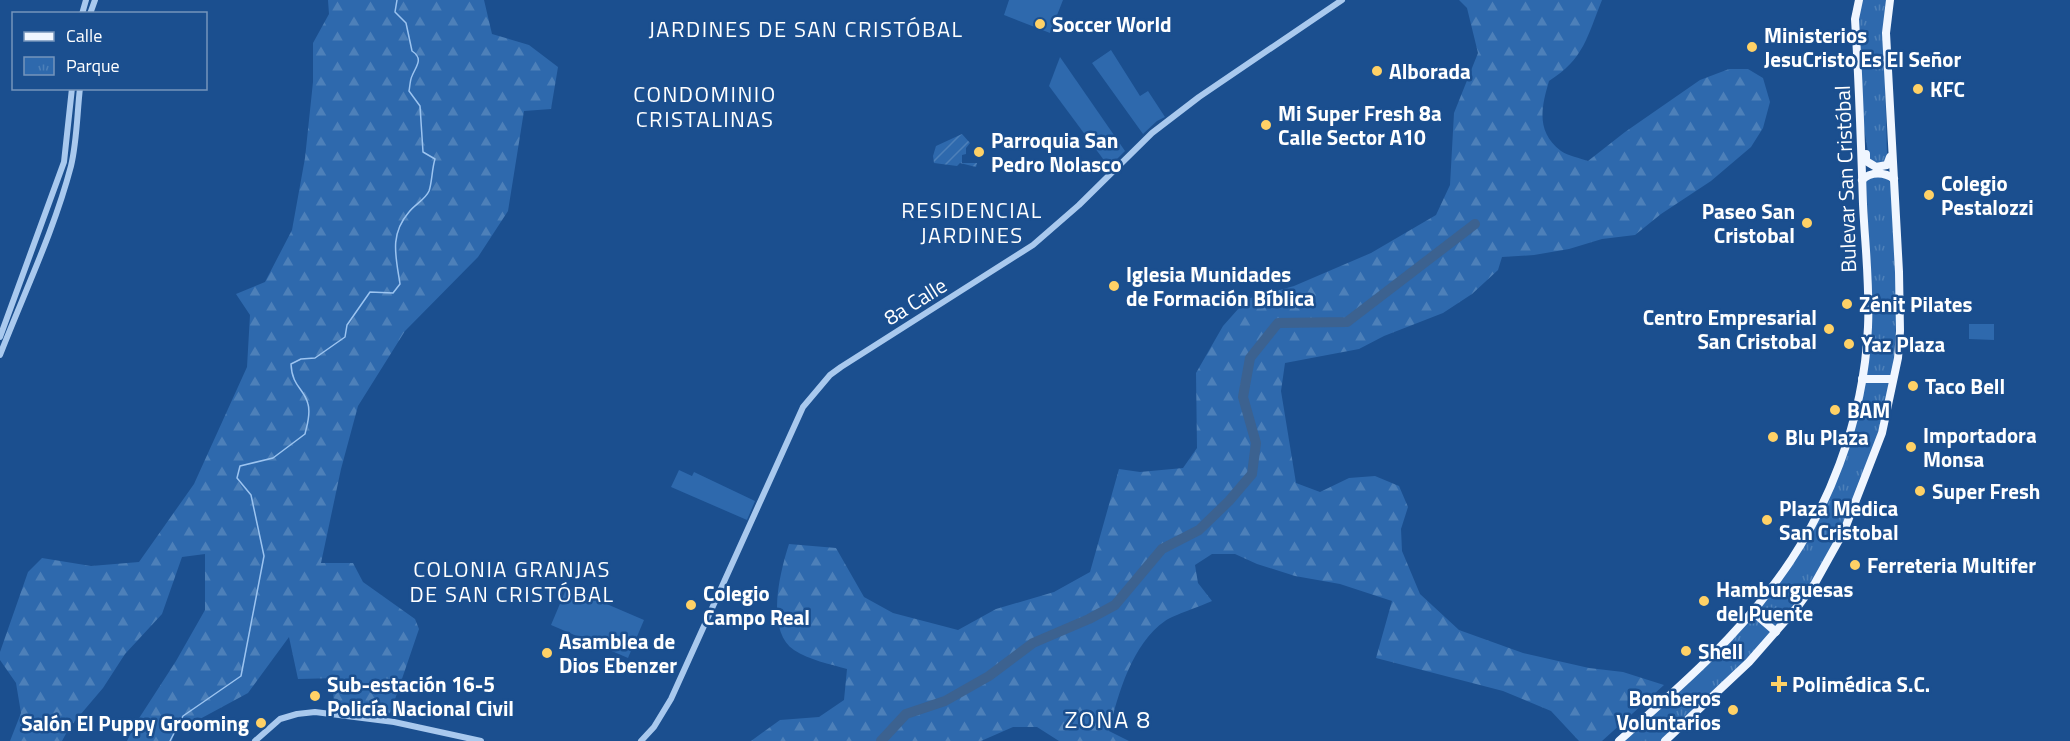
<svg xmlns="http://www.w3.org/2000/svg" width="2070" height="741" viewBox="0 0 2070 741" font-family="'Titillium Web',sans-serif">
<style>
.grass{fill:#2e69ad}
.forest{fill:url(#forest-firs)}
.park{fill:url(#park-tufts)}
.garden{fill:url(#garden-furrows)}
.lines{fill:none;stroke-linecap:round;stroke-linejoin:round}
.stream{stroke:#9cc4f0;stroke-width:1.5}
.river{stroke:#3c6290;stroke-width:10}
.tertiary{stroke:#a9c9ee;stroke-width:6}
.primary{stroke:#f0f6ff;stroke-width:8}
.poi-dot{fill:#ffd166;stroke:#1b4f8f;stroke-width:2}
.labels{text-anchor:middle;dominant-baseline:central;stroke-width:5;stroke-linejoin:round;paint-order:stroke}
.poi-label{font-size:21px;font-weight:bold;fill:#fff;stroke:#1b4f8f;text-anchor:start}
.street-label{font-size:21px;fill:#fff;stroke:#1b4f8f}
.neighbourhood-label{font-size:22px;letter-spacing:1.5px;fill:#fff;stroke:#1b4f8f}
.quarter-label{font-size:24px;letter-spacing:1.5px;fill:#fff;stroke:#1b4f8f}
</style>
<defs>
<pattern id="forest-firs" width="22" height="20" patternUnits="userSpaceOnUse" patternTransform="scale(1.5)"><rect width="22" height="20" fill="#2e69ad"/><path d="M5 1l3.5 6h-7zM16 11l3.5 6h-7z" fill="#4d80b9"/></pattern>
<pattern id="park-tufts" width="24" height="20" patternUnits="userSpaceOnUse" patternTransform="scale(1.5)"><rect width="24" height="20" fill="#2e69ad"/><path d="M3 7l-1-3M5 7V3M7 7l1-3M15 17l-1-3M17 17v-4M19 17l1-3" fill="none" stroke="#4d80b9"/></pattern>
<pattern id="garden-furrows" width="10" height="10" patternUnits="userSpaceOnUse" patternTransform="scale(1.5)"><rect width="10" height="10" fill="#2e69ad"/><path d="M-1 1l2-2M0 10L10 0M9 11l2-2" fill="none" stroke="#4d80b9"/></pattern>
</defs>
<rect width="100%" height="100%" fill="#1b4f8f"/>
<!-- grass -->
<g class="grass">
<polygon points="1009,0 1063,0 1050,33 1004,15"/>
<polygon points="1111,50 1140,96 1148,91 1165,117 1157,121 1143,134 1092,63"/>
<polygon points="1060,57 1125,151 1109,167 1049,86"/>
<polygon points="1969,324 1994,324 1994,340 1969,339"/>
<polygon points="679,470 692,476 694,472 755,501 747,520 671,487"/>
<polygon points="567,587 644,620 628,658 551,625"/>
</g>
<!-- forest -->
<g class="forest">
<polygon points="328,0 484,0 492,34 529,45 558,67 551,109 524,111 508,211 478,257 405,331 358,406 341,469 321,563 353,563 363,582 415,619 419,629 391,711 388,715 334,709 333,688 339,688 338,678 298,679 289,637 248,693 174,733 172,741 127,741 134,726 176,661 205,610 205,554 182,557 162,614 125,654 103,688 69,728 62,741 10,741 21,713 16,683 0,660 0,652 28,572 42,558 91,566 139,562 194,484 247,367 250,315 236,294 265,282 292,230 305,158 313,82 313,43 329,14"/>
<path d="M1459,0H1602C1587,37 1584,59 1549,81C1541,108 1536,132 1561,151C1568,156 1580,158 1588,161L1625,132L1700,80L1729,69H1748L1763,78L1770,102L1763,128L1751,147L1711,181L1661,214L1635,235L1602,239L1569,249L1534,255L1502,257L1498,270L1472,294L1443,313L1384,336L1359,349L1285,363L1281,391L1296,483L1320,492L1349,478L1375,476L1399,486L1408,507L1401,529L1402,551L1420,594L1459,630L1523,653L1589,668L1623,672L1664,685L1602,741H1579L1551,711L1503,691L1376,658L1392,601L1340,584L1295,576L1257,564L1235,554H1212L1195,565L1198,583L1212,601C1201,606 1174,615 1165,621C1132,644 1118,694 1109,731L1129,741H1059L1037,727H1013L981,741H751L780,720L819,717L844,700L847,669C830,664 809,660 794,650C765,630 780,572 789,544L836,548L864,597L893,613L958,630L996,609L1054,592L1090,572L1119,469L1140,472L1183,468L1197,448L1196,373L1223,326L1247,299L1294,286L1371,253L1436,215L1450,185L1454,113L1478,53L1467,8Z"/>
</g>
<!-- park -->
<g class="park">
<path d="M1861,0H1887L1884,46L1887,155L1886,161C1879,165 1874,163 1869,158L1862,116L1859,18Z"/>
<path d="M1885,176L1891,180C1895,247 1900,311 1892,377H1864L1871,279L1866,181L1869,178Z"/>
<polygon points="1863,381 1891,382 1874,449 1845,522 1812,583 1776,629 1756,611 1830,495"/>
<polygon points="1753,614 1773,632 1753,655 1662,741 1622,741"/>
</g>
<!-- garden -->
<polygon class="garden" points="962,134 970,143 966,148 966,154 962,155 962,163 977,163 976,167 960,163 957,166 934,163 933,156 936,146"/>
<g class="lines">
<!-- stream -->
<path class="stream" d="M170,741L183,716L241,676L264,556L251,495L237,478L240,466L273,458L305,434C307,425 311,414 308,404C304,388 292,387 291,364L301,359L315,358L345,337L347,325L370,292L393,293L400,284C396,257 389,235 409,212C415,204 425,200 429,191C432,183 432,168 435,159L423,152L420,106L409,91C410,86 410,80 412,76C416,66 424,59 412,51L406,23L395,12L397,0"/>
<!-- river -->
<polyline class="river" points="881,741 906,714 945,701 989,676 1033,643 1089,619 1115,605 1162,549 1199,530 1229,501 1252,474 1256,443 1243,397 1250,358 1278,323 1347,322 1475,224"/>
<!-- tertiary -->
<g class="tertiary">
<polyline points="82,14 86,0"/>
<polyline points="90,14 95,0"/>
<polyline points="0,337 64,162 72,88"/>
<path d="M0,355C24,293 54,231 71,166C77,141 77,114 80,88"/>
<polyline points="255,741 280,719 297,714 315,712 394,722 481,741"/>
<polyline points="641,741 654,727 671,699 803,407 830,375 841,367 1033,245 1079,205 1152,133 1199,97 1342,0"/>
</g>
<!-- primary -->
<g class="primary">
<polyline points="1866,154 1866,161 1876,167 1887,165 1890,157"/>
<path d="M1862,180C1871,171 1885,172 1894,179"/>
<polyline points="1862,379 1893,379"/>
<polyline points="1753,612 1776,632"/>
<path d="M1619,741C1672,693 1729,645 1772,587C1828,514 1864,419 1868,327C1870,286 1865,245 1863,204C1861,142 1859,81 1855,19L1859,0"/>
<polyline points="1665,741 1749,662 1799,605 1815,583 1844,531 1882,433 1898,358 1900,331 1899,272 1886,33 1890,0"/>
</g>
</g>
<!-- markers -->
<g class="poi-dot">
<circle cx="1040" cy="24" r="6"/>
<circle cx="1752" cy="47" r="6"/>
<circle cx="1377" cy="71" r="6"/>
<circle cx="1918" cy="89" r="6"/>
<circle cx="1266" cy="125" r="6"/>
<circle cx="979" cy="152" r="6"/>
<circle cx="1929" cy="195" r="6"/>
<circle cx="1807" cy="223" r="6"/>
<circle cx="1114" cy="286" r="6"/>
<circle cx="1847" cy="304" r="6"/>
<circle cx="1829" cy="329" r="6"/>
<circle cx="1849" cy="344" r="6"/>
<circle cx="1913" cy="386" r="6"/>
<circle cx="1835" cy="410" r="6"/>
<circle cx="1773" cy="437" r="6"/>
<circle cx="1911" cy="447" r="6"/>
<circle cx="1920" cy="491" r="6"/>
<circle cx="1767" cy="520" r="6"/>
<circle cx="1855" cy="565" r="6"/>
<circle cx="1704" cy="601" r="6"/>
<circle cx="691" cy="605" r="6"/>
<circle cx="1686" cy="651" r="6"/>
<circle cx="547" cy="653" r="6"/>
<path d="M1776 675h6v6h6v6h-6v6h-6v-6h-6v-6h6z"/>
<circle cx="315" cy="696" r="6"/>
<circle cx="1733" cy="710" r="6"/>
<circle cx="261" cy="723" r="6"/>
</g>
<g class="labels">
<!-- poi labels -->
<g class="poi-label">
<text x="1052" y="24">Soccer World</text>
<text x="1764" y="35">Ministerios<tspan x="1764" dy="24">JesuCristo Es El Señor</tspan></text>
<text x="1389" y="71">Alborada</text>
<text x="1930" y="89">KFC</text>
<text x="1278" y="113">Mi Super Fresh 8a<tspan x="1278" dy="24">Calle Sector A10</tspan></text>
<text x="991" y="140">Parroquia San<tspan x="991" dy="24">Pedro Nolasco</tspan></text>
<text x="1941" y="183">Colegio<tspan x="1941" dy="24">Pestalozzi</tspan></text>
<text x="1795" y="211" text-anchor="end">Paseo San<tspan x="1795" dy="24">Cristobal</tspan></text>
<text x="1126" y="274">Iglesia Munidades<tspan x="1126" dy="24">de Formación Bíblica</tspan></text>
<text x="1859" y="304">Zénit Pilates</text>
<text x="1817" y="317" text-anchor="end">Centro Empresarial<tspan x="1817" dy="24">San Cristobal</tspan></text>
<text x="1861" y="344">Yaz Plaza</text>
<text x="1925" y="386">Taco Bell</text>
<text x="1847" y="410">BAM</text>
<text x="1923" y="435">Importadora<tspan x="1923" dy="24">Monsa</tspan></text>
<text x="1785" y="437">Blu Plaza</text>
<text x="1932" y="491">Super Fresh</text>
<text x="1779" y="508">Plaza Medica<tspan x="1779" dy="24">San Cristobal</tspan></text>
<text x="1867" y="565">Ferreteria Multifer</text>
<text x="1716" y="589">Hamburguesas<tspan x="1716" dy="24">del Puente</tspan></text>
<text x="703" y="593">Colegio<tspan x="703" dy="24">Campo Real</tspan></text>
<text x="559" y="641">Asamblea de<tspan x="559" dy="24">Dios Ebenzer</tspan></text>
<text x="1698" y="651">Shell</text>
<text x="327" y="684">Sub-estación 16-5<tspan x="327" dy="24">Policía Nacional Civil</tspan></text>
<text x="1792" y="684">Polimédica S.C.</text>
<text x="1721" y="698" text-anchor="end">Bomberos<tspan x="1721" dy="24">Voluntarios</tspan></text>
<text x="249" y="723" text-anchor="end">Salón El Puppy Grooming</text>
</g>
<!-- street labels -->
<g class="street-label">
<text transform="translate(1845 179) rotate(-92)">Bulevar San Cristóbal</text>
<text transform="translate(915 301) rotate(-32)">8a Calle</text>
</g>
<!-- neighbourhood labels -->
<g class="neighbourhood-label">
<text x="806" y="29">JARDINES DE SAN CRISTÓBAL</text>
<text x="705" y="94">CONDOMINIO<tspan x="705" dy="25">CRISTALINAS</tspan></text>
<text x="972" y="210">RESIDENCIAL<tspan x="972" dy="25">JARDINES</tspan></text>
<text x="512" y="569">COLONIA GRANJAS<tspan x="512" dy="25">DE SAN CRISTÓBAL</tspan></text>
</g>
<!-- quarter labels -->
<g class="quarter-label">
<text x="1108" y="719">ZONA 8</text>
</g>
</g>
<!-- legend -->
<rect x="12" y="12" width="195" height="78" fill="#1b4f8f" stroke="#7695bc" stroke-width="1.5"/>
<rect x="24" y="32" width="30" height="9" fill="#f0f6ff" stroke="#7695bc" stroke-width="1.5"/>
<text x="66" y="42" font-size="18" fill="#ffffff">Calle</text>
<rect x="24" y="57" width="30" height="18" fill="url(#park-tufts)" stroke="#7695bc" stroke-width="1.5"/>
<text x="66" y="72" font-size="18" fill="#ffffff">Parque</text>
</svg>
